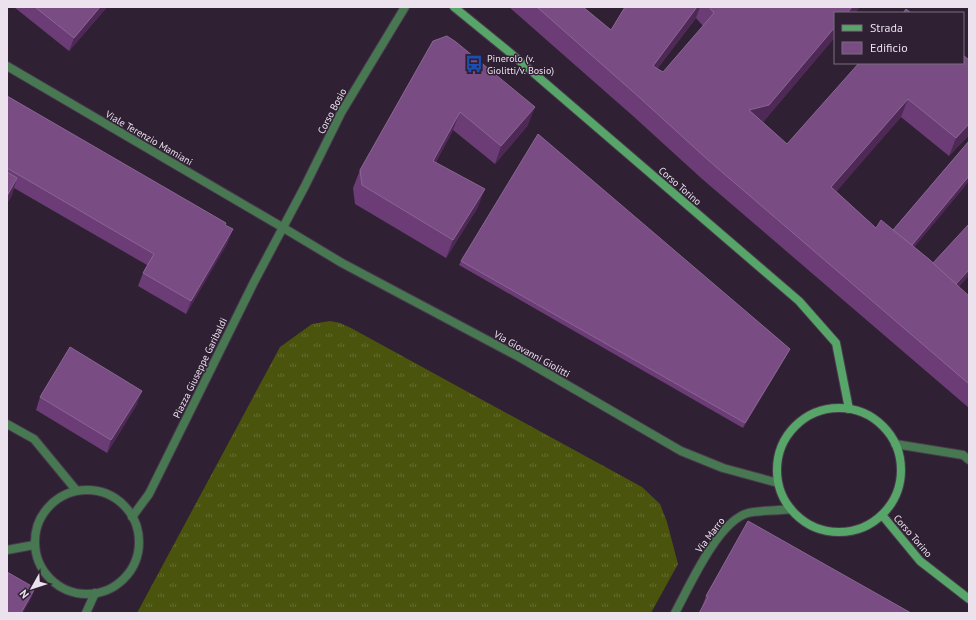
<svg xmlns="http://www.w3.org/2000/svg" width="976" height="620" viewBox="0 0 976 620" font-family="'PT Sans',sans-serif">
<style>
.grass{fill:url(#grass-tufts)}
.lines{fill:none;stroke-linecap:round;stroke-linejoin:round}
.service-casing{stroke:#493b4d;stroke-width:10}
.minor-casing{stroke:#493b4d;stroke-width:10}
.tertiary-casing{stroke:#493b4d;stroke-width:10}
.secondary-casing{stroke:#493b4d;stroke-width:10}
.service{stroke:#487851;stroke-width:8}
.minor{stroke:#487851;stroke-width:8}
.tertiary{stroke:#487851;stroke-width:8}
.secondary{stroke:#57a568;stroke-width:8}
.wall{fill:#6c3c77;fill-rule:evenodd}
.shaded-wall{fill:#4e2956}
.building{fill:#794d84;stroke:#8b6594}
.labels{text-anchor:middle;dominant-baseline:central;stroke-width:3;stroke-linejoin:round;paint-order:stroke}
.poi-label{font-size:10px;fill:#ebe2ee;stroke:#2f2033;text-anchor:start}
.street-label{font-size:10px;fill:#ebe2ee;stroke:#2f2033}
</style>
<defs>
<pattern id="grass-tufts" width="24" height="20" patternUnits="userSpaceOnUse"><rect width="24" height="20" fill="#4a540c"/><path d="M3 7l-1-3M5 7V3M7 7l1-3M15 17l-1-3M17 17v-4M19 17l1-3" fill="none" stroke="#646c30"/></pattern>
</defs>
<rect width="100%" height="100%" fill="#2f2033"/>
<!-- grass -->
<polygon class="grass" points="330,321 340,323 351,328 642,487 660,504 667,522 678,564 651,613 137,613 280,347 312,324"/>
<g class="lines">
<!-- service casing -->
<g class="service-casing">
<g id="service">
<polyline points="7,424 34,439 76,490"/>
<polyline points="7,550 34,545"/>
</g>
</g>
<!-- minor casing -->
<g class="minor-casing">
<g id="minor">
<polyline points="7,66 282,227"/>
<polyline points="895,444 963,455 969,460"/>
<path d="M675,613C689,587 718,521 748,513C759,510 779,511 791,509"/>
</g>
</g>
<!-- tertiary casing -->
<g class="tertiary-casing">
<g id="tertiary">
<polyline points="282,227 342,263 519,357 681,451 723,468 778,483"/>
<circle cx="87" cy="542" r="52"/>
<polyline points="132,517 149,494 254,282 305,186 341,113 405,7"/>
<polyline points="86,613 95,593"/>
</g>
</g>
<!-- secondary casing -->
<g class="secondary-casing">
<g id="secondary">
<polyline points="454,7 508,51 799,301 836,343 849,409"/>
<circle cx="839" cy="470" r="62"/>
<polyline points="882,515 920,561 969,599"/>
</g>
</g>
<!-- service -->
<use href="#service" class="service"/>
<!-- minor -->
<use href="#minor" class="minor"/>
<!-- tertiary -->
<use href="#tertiary" class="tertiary"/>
<!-- secondary -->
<use href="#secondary" class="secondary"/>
</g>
<!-- wall -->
<g class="wall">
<polygon points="14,7 107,7 69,51"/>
<path d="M509,7H583L611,30L625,7H860L855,13H835V37L763,122L787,144L969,60V135L949,156L901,117L836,191L876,228L893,230L969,141V181L914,247L969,296V408L701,178L633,116ZM696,18L703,26L663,72L657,69Z"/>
<polygon points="433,41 528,125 495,164 453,130 436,162 478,207 446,258 355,204 353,188 360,170"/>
<polygon points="7,96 225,225 228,242 186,314 138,286 143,273 147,265 14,188 11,197 7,203"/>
<polygon points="461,261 788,353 743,428 459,265"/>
<polygon points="40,397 137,404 107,453 36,410"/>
<polygon points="706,596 911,613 702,607"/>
</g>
<!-- shaded-wall -->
<g class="shaded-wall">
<polygon points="100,7 107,7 69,51 74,38"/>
<polygon points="697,7 700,7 696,18 646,84 653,66"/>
<polygon points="852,7 860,7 855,13 847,13"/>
<polygon points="835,27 835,37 762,123 749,110"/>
<polygon points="908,99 901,117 825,205 831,187"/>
<polygon points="535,107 528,125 495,164 501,146"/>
<polygon points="460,112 453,130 427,179 433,161"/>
<polygon points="969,124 969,135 949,156 956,138"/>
<polygon points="969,176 969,181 902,262 906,253"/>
<polygon points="17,178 11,197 7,203 7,196"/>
<polygon points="485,189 478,207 446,258 453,240"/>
<polygon points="233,229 228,242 186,314 191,301"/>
<polygon points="969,270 969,276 946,301 950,291"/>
<polygon points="790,349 788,353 743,428 745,423"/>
<polygon points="142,391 137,404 107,453 111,440"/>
<polygon points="35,588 32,597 23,613 21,613"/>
</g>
<!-- building -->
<g class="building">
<polygon points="35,7 100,7 74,38"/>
<polygon points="537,7 583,7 611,30 625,7 697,7 653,66 663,72 714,13 709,7 852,7 847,13 835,13 835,27 769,105 749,110 787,144 859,63 963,63 963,55 969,60 969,124 956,138 908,99 831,187 876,228 881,220 930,260 969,296 969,384 708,160 640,98"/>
<polygon points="906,9 911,13 903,13"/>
<polygon points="447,36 456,42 535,107 501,146 460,112 433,161 485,189 453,240 362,185 360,170 433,41"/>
<polygon points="7,96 226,223 225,225 233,229 191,301 143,273 154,254 7,168"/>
<polygon points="538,134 790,349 745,423 461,261"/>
<polygon points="969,141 969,176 912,245 893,230"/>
<polygon points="7,172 17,178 7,196"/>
<polygon points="969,224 969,270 956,284 933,263"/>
<polygon points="70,347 142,391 111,440 40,397"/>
<polygon points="748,521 911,613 699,613 708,597 706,596"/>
<polygon points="7,572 35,588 21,613 7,613"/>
</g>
<!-- icons -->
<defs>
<g id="bus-bare" transform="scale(1.38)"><path d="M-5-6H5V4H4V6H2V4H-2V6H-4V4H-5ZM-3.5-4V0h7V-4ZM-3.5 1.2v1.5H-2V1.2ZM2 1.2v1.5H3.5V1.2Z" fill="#1a4fb4" stroke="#2f2033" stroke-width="2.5" paint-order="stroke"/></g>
</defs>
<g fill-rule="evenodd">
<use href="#bus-bare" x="474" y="64"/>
</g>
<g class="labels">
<!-- poi labels -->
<g class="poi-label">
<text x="487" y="58">Pinerolo (v.<tspan x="487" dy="12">Giolitti/v. Bosio)</tspan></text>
</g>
<!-- street labels -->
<g class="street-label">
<text transform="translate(332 111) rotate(-62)">Corso Bosio</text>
<text transform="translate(149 138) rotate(30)">Viale Terenzio Mamiani</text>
<text transform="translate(680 186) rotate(41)">Corso Torino</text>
<text transform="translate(532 354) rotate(29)">Via Giovanni Giolitti</text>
<text transform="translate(200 368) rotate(-64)">Piazza Giuseppe Garibaldi</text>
<text transform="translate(710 535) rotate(-53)">Via Marro</text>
<text transform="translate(913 536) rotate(49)">Corso Torino</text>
</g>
</g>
<!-- border -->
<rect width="976" height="620" fill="none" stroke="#ebe2ee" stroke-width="16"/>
<!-- legend -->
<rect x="834" y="12" width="130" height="52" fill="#2f2033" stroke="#7a6e7e"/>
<rect x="842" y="25" width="20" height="6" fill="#57a568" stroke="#7a6e7e"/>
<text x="870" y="32" font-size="12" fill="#ebe2ee">Strada</text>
<rect x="842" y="42" width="20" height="12" fill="#794d84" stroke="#7a6e7e"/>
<text x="870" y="52" font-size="12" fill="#ebe2ee">Edificio</text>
<!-- north arrow -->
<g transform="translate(32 588) rotate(231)" stroke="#2f2033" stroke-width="3" paint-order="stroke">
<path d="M0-3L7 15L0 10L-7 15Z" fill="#ebe2ee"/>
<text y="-6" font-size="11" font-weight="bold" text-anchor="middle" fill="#ebe2ee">N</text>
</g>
</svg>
